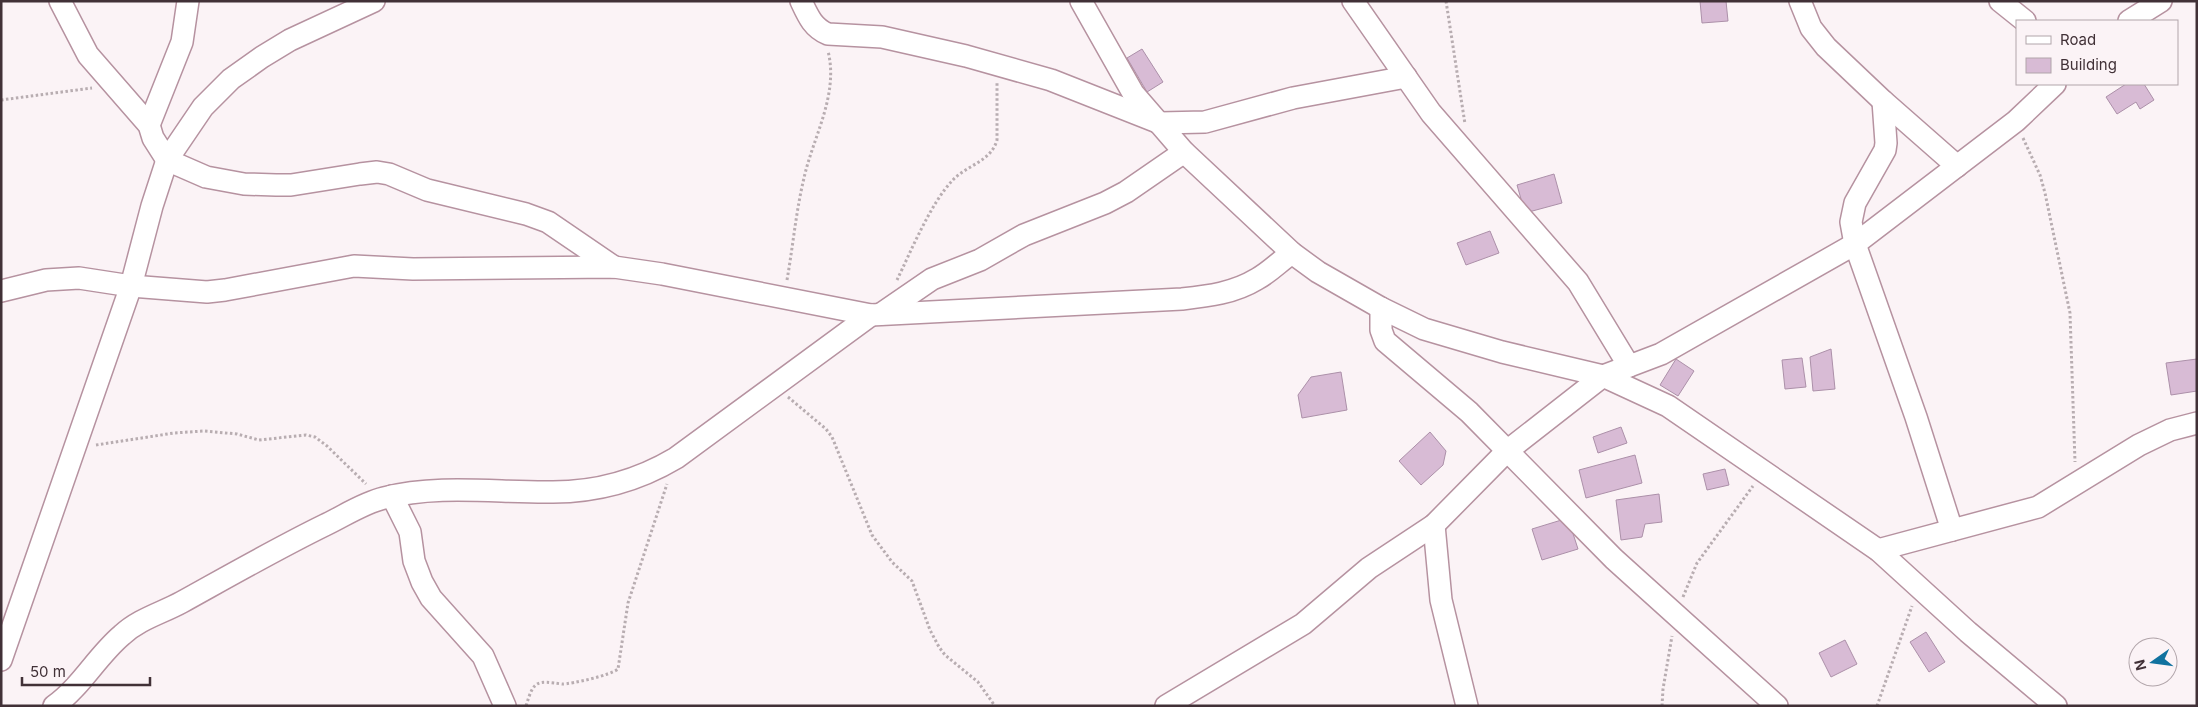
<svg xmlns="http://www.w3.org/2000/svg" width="2198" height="707" viewBox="0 0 2198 707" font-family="Inter,sans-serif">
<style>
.building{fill:#d8bbd5;stroke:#ac90a9}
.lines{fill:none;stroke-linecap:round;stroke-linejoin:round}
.minor-casing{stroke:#b692a0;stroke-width:24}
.path{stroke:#b8adb1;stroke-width:3;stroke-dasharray:2.5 2.5;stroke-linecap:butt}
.minor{stroke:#fff;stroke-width:21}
</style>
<rect width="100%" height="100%" fill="#fbf3f6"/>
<!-- building -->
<g class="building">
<polygon points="1700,1 1726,1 1728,21 1702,23"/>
<polygon points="1142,49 1163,82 1147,92 1127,58"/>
<polygon points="2126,84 2144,84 2154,100 2140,109 2136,102 2117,114 2106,97"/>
<polygon points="1554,174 1562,203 1525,213 1517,185"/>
<polygon points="1490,231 1499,253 1466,265 1457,243"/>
<polygon points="1831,349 1835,389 1813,391 1810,357"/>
<polygon points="1802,358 1806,387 1785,389 1782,360"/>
<polygon points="1676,359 1694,371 1678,396 1660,385"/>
<polygon points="2197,359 2197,391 2171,395 2166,363"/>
<polygon points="1341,372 1347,410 1302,418 1298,395 1311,377"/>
<polygon points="1621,427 1627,443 1598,453 1593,437"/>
<polygon points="1430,432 1446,451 1443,465 1421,485 1399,461"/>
<polygon points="1635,455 1642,483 1586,498 1579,470"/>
<polygon points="1725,469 1729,485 1707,490 1703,474"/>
<polygon points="1659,494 1662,522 1645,524 1642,537 1621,540 1616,500"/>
<polygon points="1568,518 1578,549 1542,560 1532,529"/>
<polygon points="1926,632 1945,662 1929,672 1910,642"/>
<polygon points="1845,640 1857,664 1831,677 1819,653"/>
</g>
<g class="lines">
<!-- minor casing -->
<g class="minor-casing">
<g id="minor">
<polyline points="60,1 88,55 149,125 153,138 167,160 206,177 244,184 276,185 291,185 360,174 377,172 389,174 427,190 526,214 548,222 614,267"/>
<path d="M801,1C808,16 813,28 828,34L882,37L966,56L1051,80L1160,123L1205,122L1293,98L1406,77"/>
<polyline points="1081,1 1133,93 1184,152 1292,253 1318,272 1381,308 1424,329 1502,352 1603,376 1668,406 1878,550 1968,632 2056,706"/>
<polyline points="1353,1 1431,113 1578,282 1629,366"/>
<polyline points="1800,1 1811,28 1826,47 1883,101 1957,166"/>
<polyline points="2000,1 2025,21"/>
<polyline points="2129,21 2161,1"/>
<polyline points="1883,101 1886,143 1885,150 1855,203 1851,222 1855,244 1916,417 1952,530"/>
<polyline points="149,125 182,42 188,1"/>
<path d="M1,291L46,280L79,278L131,286L207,292L225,290L354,266L413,269L614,267L662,274L871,315L1182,299C1209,296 1234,293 1257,279C1270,272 1280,261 1292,253"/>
<polyline points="1381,308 1381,330 1385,341 1469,412 1614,559 1777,706"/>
<polyline points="881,314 932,279 980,260 1024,235 1105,203 1126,192 1184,152"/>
<polyline points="392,496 410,532 414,561 422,582 431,598 483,656 505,706"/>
<polyline points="1434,525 1441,600 1467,706"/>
<polyline points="1878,550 2038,507 2139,445 2170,430 2197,423"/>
<polyline points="1,660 131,286 152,206 167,160 203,107 231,79 262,57 290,40 374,1"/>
<path d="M54,706C81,687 97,656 122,635C139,619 162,613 182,602C229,576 276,549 325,525C344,516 363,503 384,498C439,484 497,493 553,492C597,492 639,480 676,458L871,315"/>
<polyline points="1166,706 1303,624 1369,568 1434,525 1507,451 1603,376 1661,354 1855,244 2016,121 2055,84"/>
</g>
</g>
<!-- path -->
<g class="path">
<polyline points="1446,1 1465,124"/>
<polyline points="1,100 92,88"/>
<polyline points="2023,138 2040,175 2045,193 2070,313 2075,462"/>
<path d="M787,280C793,246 796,211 804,178C813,137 839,95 828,51"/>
<path d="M897,280C911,251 931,203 952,181C966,165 991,162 997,140V82"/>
<polyline points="788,397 826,429 832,437 872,535 892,562 912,581 930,630 939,647 945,655 978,682 995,706"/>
<polyline points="96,445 174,433 204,431 237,434 259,440 306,435 315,437 327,446 366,484"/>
<polyline points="1683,597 1697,563 1753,486"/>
<path d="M526,706C534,679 537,681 562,684C572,684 611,675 618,669L628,603L667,484"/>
<polyline points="1662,706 1663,689 1672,636"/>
<polyline points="1877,706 1912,606"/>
</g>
<!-- minor -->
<use href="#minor" class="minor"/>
</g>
<!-- border -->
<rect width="2198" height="707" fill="none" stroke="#413137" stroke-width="5"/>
<!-- legend -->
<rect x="2016" y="20" width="162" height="65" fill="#fbf3f6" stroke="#b1a5aa"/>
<rect x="2026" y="36" width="25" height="8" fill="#ffffff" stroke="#b1a5aa"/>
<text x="2060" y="45" font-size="15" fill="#413137">Road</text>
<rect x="2026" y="58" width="25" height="15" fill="#d8bbd5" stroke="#b1a5aa"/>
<text x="2060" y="70" font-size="15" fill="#413137">Building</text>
<!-- north arrow -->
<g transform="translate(2153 662) rotate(256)"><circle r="24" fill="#fbf3f6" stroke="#b1a5aa"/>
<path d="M0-4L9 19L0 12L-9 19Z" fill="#10729f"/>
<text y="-8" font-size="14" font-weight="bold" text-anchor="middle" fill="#413137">N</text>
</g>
<!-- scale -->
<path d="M22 677v8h128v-8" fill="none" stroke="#413137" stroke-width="2.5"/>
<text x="30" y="677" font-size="15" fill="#413137" stroke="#fbf3f6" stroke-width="4" paint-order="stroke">50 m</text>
</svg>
